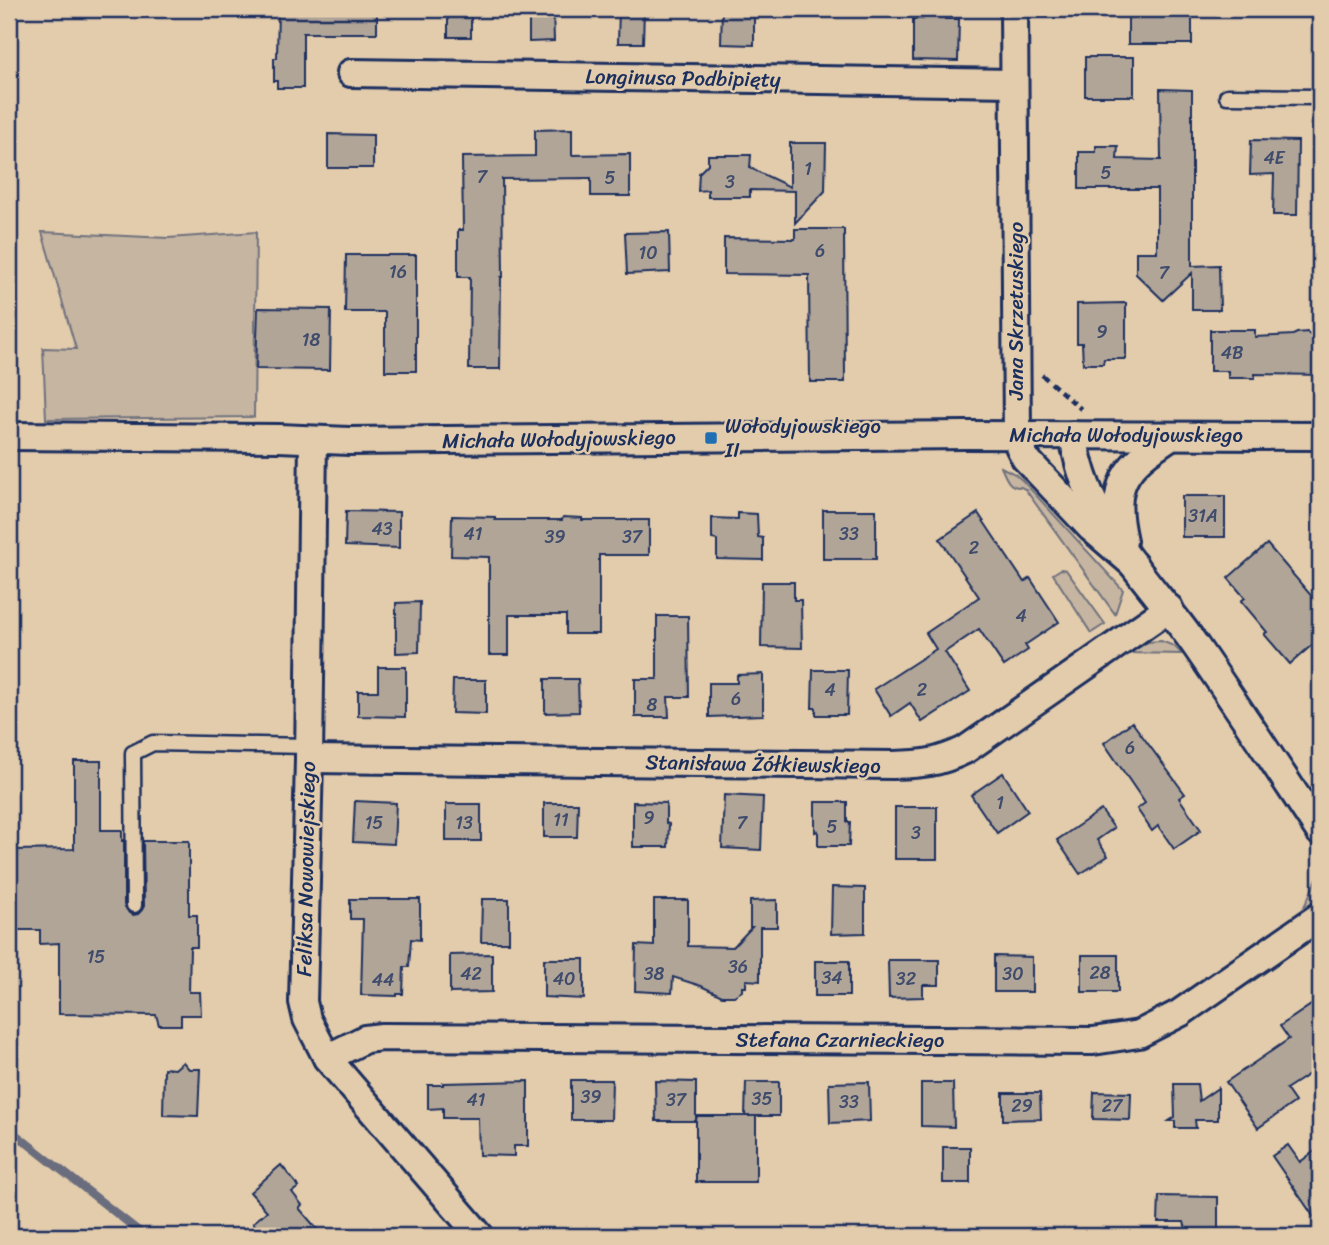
<svg xmlns="http://www.w3.org/2000/svg" width="1329" height="1245" viewBox="0 0 1329 1245" font-family="Sriracha,sans-serif">
<style>
.green{fill:#c6b5a0;stroke:#70727f;stroke-width:2}
.lines{fill:none;stroke-linecap:round;stroke-linejoin:round}
.stream{stroke:#6a6d7d;stroke-width:8}
.building{fill:#b1a598;stroke:#1b2f5e;stroke-width:2}
.lane-casing{stroke:#1b2f5e;stroke-width:19}
.street-casing{stroke:#1b2f5e;stroke-width:32}
.path{stroke:#1b2f5e;stroke-width:4.5;stroke-dasharray:7 5;stroke-linecap:butt}
.lane{stroke:#e3ccac;stroke-width:14}
.street{stroke:#e3ccac;stroke-width:26}
.poi-dot{fill:#1f6fb2;stroke:#e3ccac;stroke-width:2.5}
.labels{text-anchor:middle;dominant-baseline:central;stroke-width:5;stroke-linejoin:round;paint-order:stroke}
.number-label{font-size:18px;fill:#404c6c}
.street-label{font-size:21px;fill:#1b2f5e;stroke:#e3ccac}
.poi-label{font-size:21px;fill:#1b2f5e;stroke:#e3ccac;text-anchor:start}
</style>
<rect width="100%" height="100%" fill="#e3ccac"/>
<filter id="ink" filterUnits="userSpaceOnUse"><feTurbulence type="fractalNoise" baseFrequency=".0143" numOctaves="2"/><feDisplacementMap in="SourceGraphic" scale="14" xChannelSelector="R" yChannelSelector="G"/><feConvolveMatrix kernelMatrix="1 2 1 2 8 2 1 2 1" color-interpolation-filters="sRGB"/></filter>
<g filter="url(#ink)">
<!-- green -->
<g class="green">
<polygon points="42,232 168,238 256,232 254,417 46,419 43,348 76,349"/>
<path d="M1001,467L1015,474L1023,481L1123,590L1115,614L1025,489L1021,487C1008,488 1006,477 1001,467Z"/>
<polygon points="1061,569 1066,570 1105,624 1091,633 1053,574"/>
<polygon points="1161,641 1174,646 1182,654 1128,653 1148,642"/>
<polygon points="1320,872 1320,897 1304,907"/>
</g>
<g class="lines">
<!-- stream -->
<polyline class="stream" points="9,1129 145,1236"/>
</g>
<!-- building -->
<g class="building">
<polygon points="278,9 377,9 377,33 303,33 303,88 277,88 277,81 274,81 274,58 277,58"/>
<rect x="448" y="9" width="23" height="28"/>
<polygon points="529,9 553,9 554,41 529,42"/>
<polygon points="619,9 644,9 643,43 618,43"/>
<polygon points="722,9 754,9 754,45 721,44"/>
<polygon points="923,9 945,9 945,19 959,19 958,61 913,60 913,19 923,19"/>
<rect x="1128" y="9" width="64" height="35"/>
<rect x="1085" y="57" width="49" height="39"/>
<polygon points="1160,89 1192,90 1192,266 1219,265 1220,310 1192,310 1192,273 1163,300 1136,274 1136,252 1157,252 1157,189 1079,189 1079,152 1096,152 1096,146 1118,146 1117,159 1161,160"/>
<polygon points="572,129 572,155 630,154 630,196 591,196 591,178 502,179 503,277 501,277 500,369 469,369 470,277 458,277 458,230 463,230 462,157 535,156 535,130"/>
<polygon points="328,134 373,135 373,168 328,168"/>
<polygon points="1251,140 1298,141 1297,215 1273,215 1274,174 1250,175"/>
<polygon points="790,143 826,143 825,191 795,223 795,191 750,190 750,197 708,197 708,190 698,191 699,173 708,164 708,155 751,155 750,168 790,187"/>
<polygon points="795,229 844,229 845,382 810,382 809,275 724,274 724,238 795,239"/>
<polygon points="669,232 670,272 627,274 625,233"/>
<polygon points="346,255 416,255 416,371 385,371 385,312 345,312"/>
<polygon points="1126,303 1126,359 1104,359 1103,364 1083,364 1082,343 1077,343 1077,304"/>
<polygon points="258,308 331,309 330,370 256,369"/>
<polygon points="1210,330 1255,330 1255,337 1293,335 1297,333 1307,332 1311,336 1320,336 1320,375 1255,374 1255,378 1228,378 1228,371 1210,371"/>
<rect x="1182" y="496" width="43" height="41"/>
<rect x="823" y="510" width="53" height="49"/>
<polygon points="346,511 399,512 399,548 345,546"/>
<polygon points="738,513 757,514 758,537 763,538 763,560 717,559 717,540 712,539 712,518 738,519"/>
<polygon points="978,513 1024,582 1030,578 1059,622 1025,645 1028,650 1004,666 979,629 945,652 970,691 922,722 910,703 891,716 874,689 936,649 926,633 979,597 940,539"/>
<polygon points="452,516 495,517 495,520 562,520 563,517 582,518 582,520 649,520 649,555 599,555 599,634 566,634 566,615 509,615 509,655 489,655 489,557 451,556"/>
<polygon points="1267,544 1320,606 1320,638 1290,664 1264,634 1267,632 1241,601 1245,598 1228,578"/>
<polygon points="762,582 794,582 794,600 801,600 802,648 761,647"/>
<polygon points="420,602 419,652 396,653 396,603"/>
<polygon points="657,616 688,616 689,697 668,697 669,717 635,717 635,679 657,679"/>
<polygon points="378,667 406,667 406,703 405,703 405,717 358,716 358,691 378,691"/>
<polygon points="813,670 848,670 847,715 816,715 816,708 812,708"/>
<polygon points="763,674 763,715 709,717 709,683 737,683 737,675"/>
<polygon points="545,679 578,679 579,712 545,713"/>
<polygon points="453,680 486,680 486,714 452,713"/>
<polygon points="1132,722 1185,794 1179,798 1201,830 1174,849 1158,826 1152,831 1137,809 1145,803 1104,743"/>
<polygon points="74,761 101,761 101,830 122,830 122,841 124,841 124,905 129,913 133,915 138,914 142,910 144,906 143,841 189,841 189,915 197,915 197,947 190,947 189,992 200,992 201,1015 181,1015 181,1025 159,1025 156,1015 59,1014 59,943 40,944 40,930 13,930 13,850 74,849"/>
<polygon points="1003,773 1028,811 997,833 971,795"/>
<polygon points="724,795 763,797 761,850 722,848"/>
<polygon points="355,801 396,803 394,844 353,842"/>
<polygon points="633,802 666,803 666,823 669,824 668,847 633,847"/>
<polygon points="815,802 847,802 847,822 850,822 849,846 818,846 818,831 815,832"/>
<polygon points="544,803 578,803 577,837 544,837"/>
<rect x="446" y="804" width="35" height="37"/>
<rect x="895" y="807" width="42" height="52"/>
<polygon points="1101,810 1114,828 1097,840 1108,856 1080,874 1057,840"/>
<polygon points="832,887 865,888 865,933 831,934"/>
<polygon points="350,899 420,899 420,940 411,939 409,967 404,967 403,994 397,994 397,996 361,995 363,919 350,919"/>
<polygon points="482,899 509,899 509,942 481,942"/>
<polygon points="654,900 688,900 688,946 733,947 752,927 750,927 750,901 777,900 777,927 760,927 760,981 746,980 746,987 742,987 742,991 734,996 722,996 701,986 673,977 672,993 635,991 636,945 654,946"/>
<polygon points="492,954 492,992 450,993 450,955"/>
<rect x="1082" y="955" width="36" height="37"/>
<polygon points="994,956 1032,957 1032,992 994,992"/>
<polygon points="544,959 584,959 584,999 544,997"/>
<polygon points="888,960 939,960 939,985 923,985 923,997 889,998"/>
<rect x="815" y="961" width="34" height="35"/>
<polygon points="1320,999 1320,1067 1286,1089 1295,1102 1258,1128 1226,1082 1289,1039 1280,1026"/>
<polygon points="183,1062 189,1069 200,1069 198,1116 163,1115 164,1068 175,1069"/>
<polygon points="571,1080 612,1080 611,1120 571,1120"/>
<polygon points="528,1081 528,1146 514,1146 514,1156 479,1155 478,1118 443,1118 443,1108 428,1109 428,1085 443,1085 443,1083"/>
<polygon points="655,1081 696,1082 696,1120 697,1116 756,1116 756,1182 696,1182 696,1121 656,1121"/>
<polygon points="746,1082 779,1082 779,1116 745,1116"/>
<polygon points="869,1082 870,1121 830,1123 829,1083"/>
<polygon points="921,1083 953,1083 954,1127 921,1126"/>
<polygon points="1174,1084 1197,1084 1199,1101 1218,1088 1218,1120 1195,1120 1196,1128 1175,1128 1175,1121 1169,1121 1175,1117"/>
<polygon points="1094,1092 1131,1093 1130,1120 1093,1119"/>
<polygon points="1003,1093 1040,1093 1041,1119 1003,1120"/>
<polygon points="1288,1145 1300,1162 1320,1147 1320,1226 1272,1156"/>
<rect x="943" y="1147" width="27" height="36"/>
<polygon points="281,1165 299,1187 292,1192 302,1205 299,1208 323,1236 264,1236 253,1223 267,1211 250,1192"/>
<polygon points="1159,1196 1218,1197 1218,1236 1188,1236 1184,1222 1158,1222"/>
</g>
<g class="lines">
<!-- lane casing -->
<g class="lane-casing">
<g id="lane">
<polyline points="1227,96 1320,97"/>
<polyline points="134,905 133,753 153,743 309,746"/>
</g>
</g>
<!-- street casing -->
<g class="street-casing">
<g id="street">
<polyline points="1014,9 1017,435 1019,446 1025,458 1091,528 1134,565"/>
<polyline points="351,73 1014,83"/>
<path d="M1073,435C1076,453 1080,470 1087,487C1110,546 1159,593 1195,645C1238,707 1279,770 1320,832"/>
<polyline points="9,436 279,438 349,441 965,435 1320,436"/>
<polyline points="313,440 309,759 303,1002 307,1019 327,1058 480,1236"/>
<path d="M1123,541C1110,483 1124,467 1171,436"/>
<path d="M309,759L893,765C923,764 938,763 965,750L1169,608"/>
<polyline points="327,1058 365,1039 382,1037 1093,1041 1139,1034 1180,1013 1320,916"/>
</g>
</g>
<!-- path -->
<polyline class="path" points="1042,375 1081,409"/>
<!-- lane -->
<use href="#lane" class="lane"/>
<!-- street -->
<use href="#street" class="street"/>
</g>
</g>
<!-- markers -->
<rect class="poi-dot" x="704" y="431" width="14" height="14" rx="3.5"/>
<g class="labels">
<!-- number labels -->
<g class="number-label">
<text x="1274" y="158">4E</text>
<text x="808" y="169">1</text>
<text x="1106" y="173">5</text>
<text x="482" y="177">7</text>
<text x="610" y="178">5</text>
<text x="730" y="182">3</text>
<text x="820" y="251">6</text>
<text x="648" y="253">10</text>
<text x="398" y="272">16</text>
<text x="1164" y="273">7</text>
<text x="1102" y="332">9</text>
<text x="311" y="340">18</text>
<text x="1232" y="353">4B</text>
<text x="1203" y="516">31A</text>
<text x="382" y="529">43</text>
<text x="473" y="534">41</text>
<text x="849" y="534">33</text>
<text x="555" y="537">39</text>
<text x="632" y="537">37</text>
<text x="974" y="548">2</text>
<text x="1021" y="616">4</text>
<text x="830" y="690">4</text>
<text x="922" y="690">2</text>
<text x="736" y="699">6</text>
<text x="652" y="705">8</text>
<text x="1130" y="748">6</text>
<text x="1000" y="803">1</text>
<text x="649" y="818">9</text>
<text x="561" y="820">11</text>
<text x="374" y="823">15</text>
<text x="464" y="823">13</text>
<text x="742" y="823">7</text>
<text x="832" y="827">5</text>
<text x="916" y="833">3</text>
<text x="96" y="957">15</text>
<text x="738" y="967">36</text>
<text x="1100" y="973">28</text>
<text x="471" y="974">42</text>
<text x="654" y="974">38</text>
<text x="1013" y="974">30</text>
<text x="832" y="978">34</text>
<text x="564" y="979">40</text>
<text x="906" y="979">32</text>
<text x="383" y="980">44</text>
<text x="591" y="1097">39</text>
<text x="762" y="1099">35</text>
<text x="476" y="1100">41</text>
<text x="676" y="1100">37</text>
<text x="849" y="1102">33</text>
<text x="1022" y="1106">29</text>
<text x="1112" y="1106">27</text>
</g>
<!-- street labels -->
<g class="street-label">
<text transform="translate(683 78) rotate(1)">Longinusa Podbipięty</text>
<text transform="translate(1016 311) rotate(-90)">Jana Skrzetuskiego</text>
<text x="1126" y="435">Michała Wołodyjowskiego</text>
<text transform="translate(559 439) rotate(-1)">Michała Wołodyjowskiego</text>
<text transform="translate(763 764) rotate(1)">Stanisława Żółkiewskiego</text>
<text transform="translate(306 869) rotate(-89)">Feliksa Nowowiejskiego</text>
<text x="840" y="1040">Stefana Czarnieckiego</text>
</g>
<!-- poi labels -->
<g class="poi-label">
<text x="725" y="426">Wołodyjowskiego<tspan x="725" dy="24">II</tspan></text>
</g>
</g>
<!-- margin -->
<rect width="1329" height="1245" fill="none" stroke="#e3ccac" stroke-width="35"/>
<rect x="18" y="18" width="1294" height="1210" fill="none" stroke="#1b2f5e" stroke-width="2.5" filter="url(#ink)"/>
</svg>
